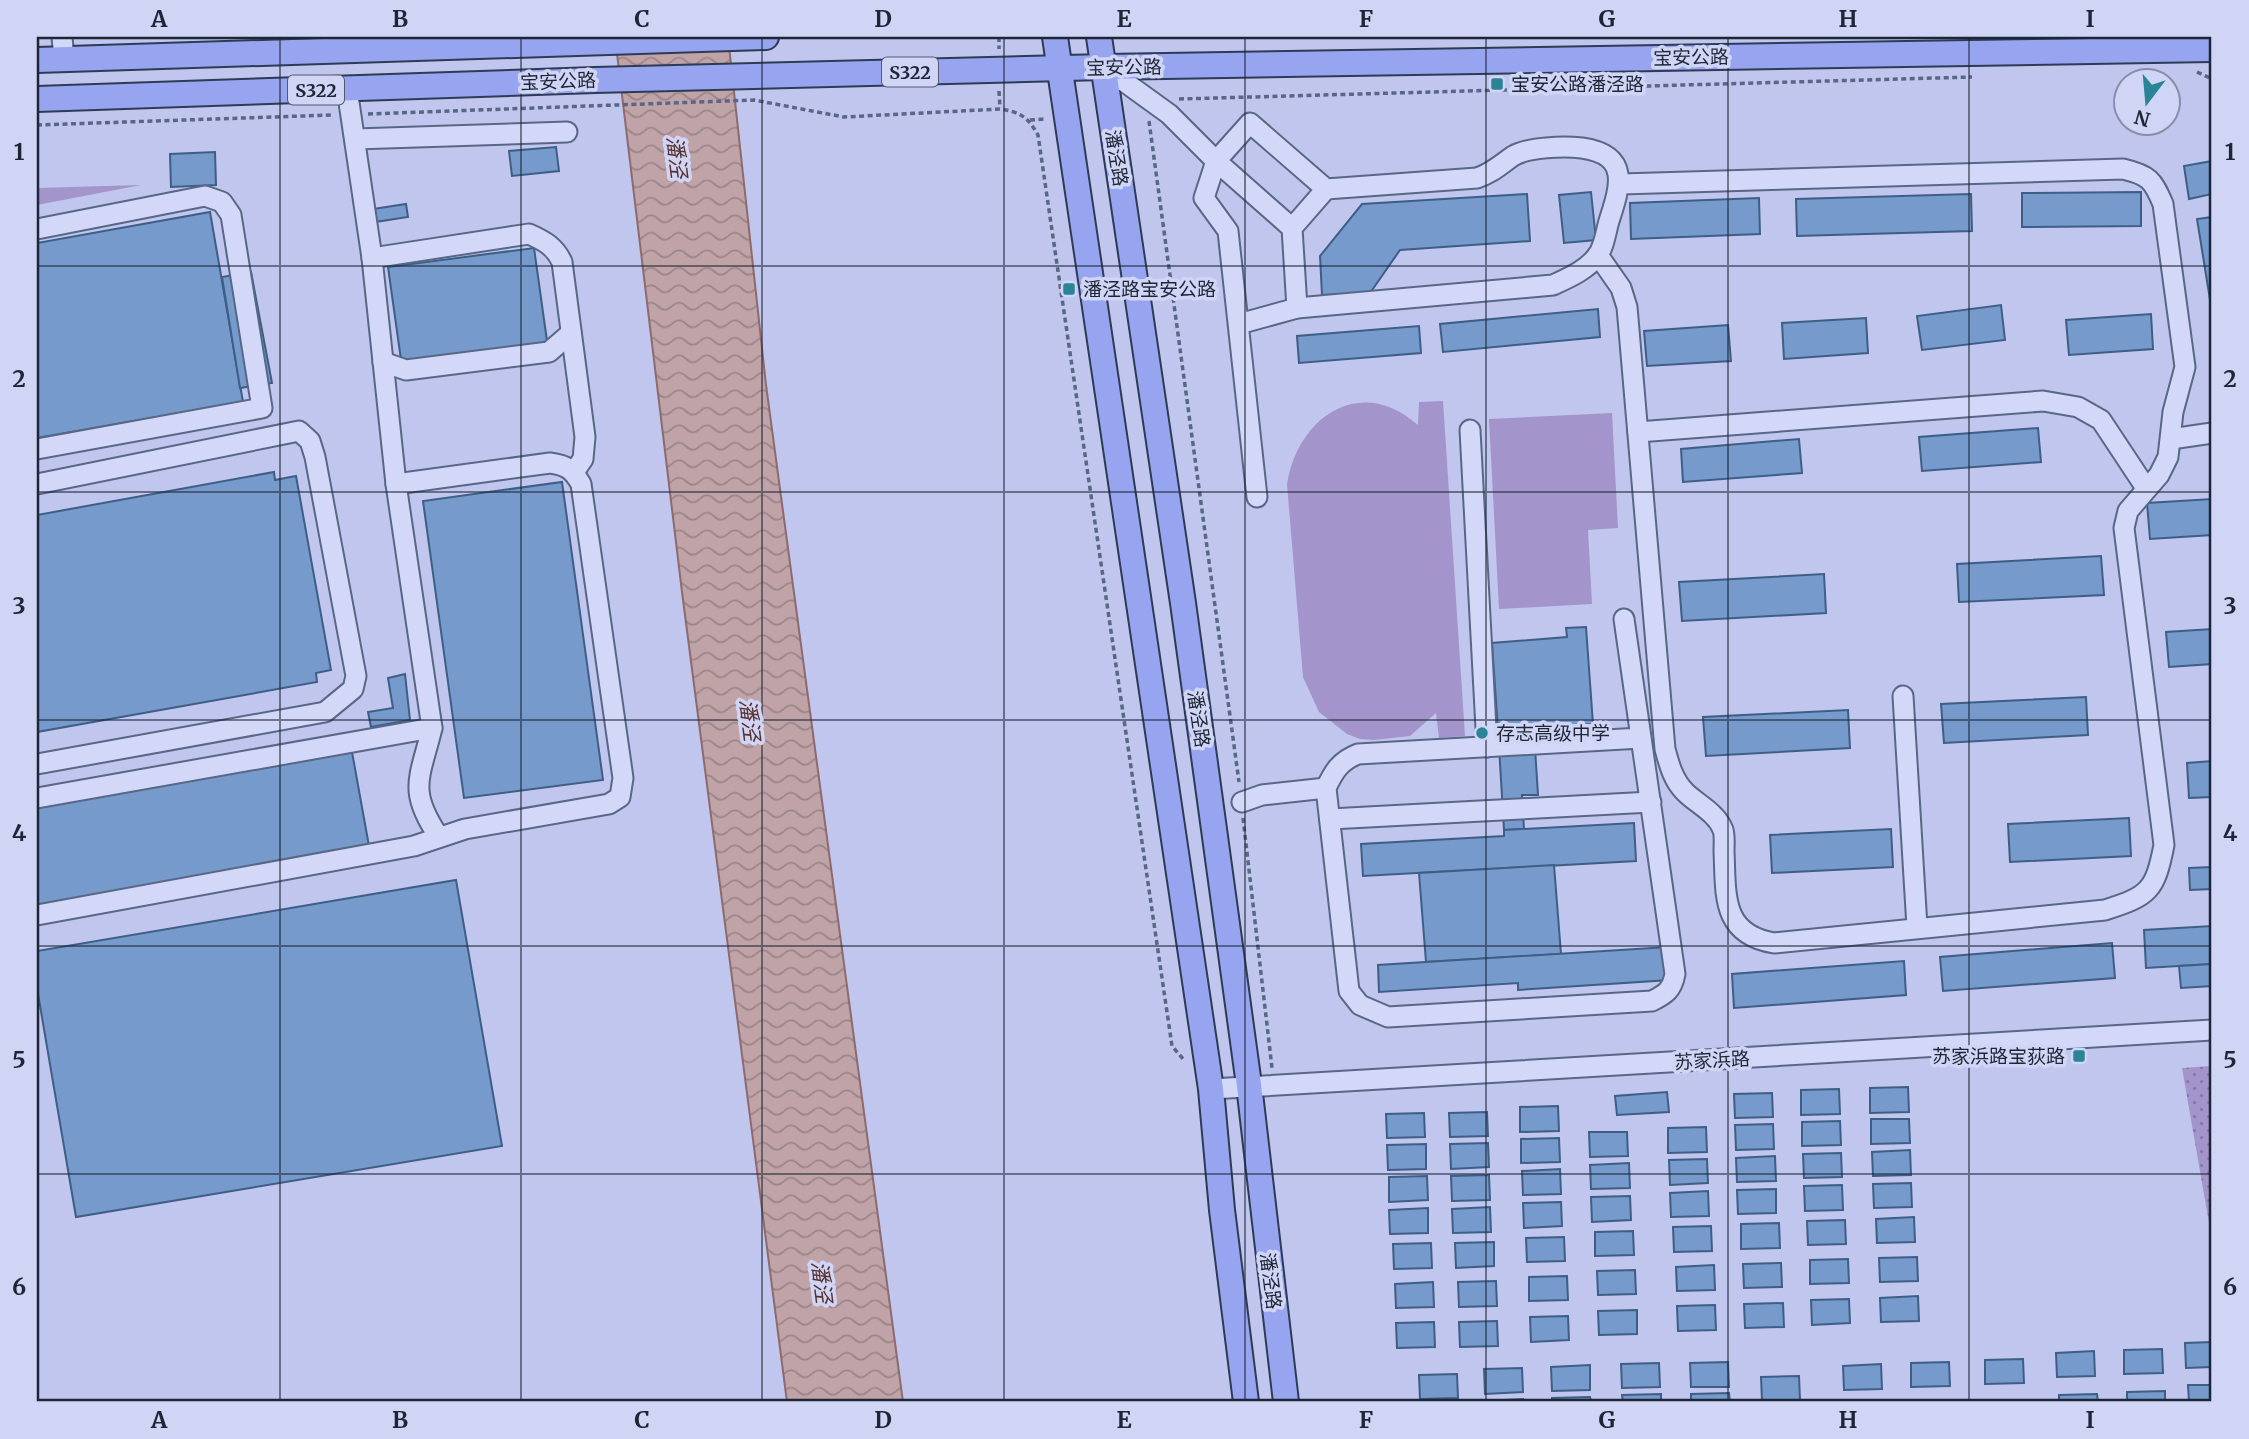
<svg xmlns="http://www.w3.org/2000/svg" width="2249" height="1439" viewBox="0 0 2249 1439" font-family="Merriweather,'Noto Sans SC',serif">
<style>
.green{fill:#a394cb}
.park{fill:url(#park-dots)}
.water{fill:url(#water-waves);stroke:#8d6a6e;stroke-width:2}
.building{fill:#769acb;stroke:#3e5e85;stroke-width:2}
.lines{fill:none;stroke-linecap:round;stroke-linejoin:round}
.minor-casing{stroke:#586786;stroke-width:23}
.major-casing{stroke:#2d3b54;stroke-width:28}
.path{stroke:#586786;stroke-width:3.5;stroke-dasharray:5 3.5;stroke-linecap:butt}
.minor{stroke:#d3d8f8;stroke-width:19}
.major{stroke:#97a5f1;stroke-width:24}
.grid{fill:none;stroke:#1d2636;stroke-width:2;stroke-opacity:0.55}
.poi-dot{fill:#298495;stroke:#d0d4f5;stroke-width:2.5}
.labels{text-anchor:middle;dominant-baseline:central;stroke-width:7;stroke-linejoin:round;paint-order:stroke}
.shield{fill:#d0d4f5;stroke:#535a6f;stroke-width:2}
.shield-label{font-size:18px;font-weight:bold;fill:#1d2636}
.street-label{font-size:19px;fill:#1d2636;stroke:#d0d4f5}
.poi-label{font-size:19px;fill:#1d2636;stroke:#d0d4f5;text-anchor:start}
.water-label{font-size:21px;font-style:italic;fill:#56302c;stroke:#d0d4f5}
.neatline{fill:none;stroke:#1d2636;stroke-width:2.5}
.grid-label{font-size:23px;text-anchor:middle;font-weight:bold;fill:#1d2636}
</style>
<defs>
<pattern id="park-dots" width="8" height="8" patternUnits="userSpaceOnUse" patternTransform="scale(1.75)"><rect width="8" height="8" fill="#a394cb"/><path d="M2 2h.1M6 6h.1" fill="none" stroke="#8479a6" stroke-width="1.8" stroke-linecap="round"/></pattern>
<pattern id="water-waves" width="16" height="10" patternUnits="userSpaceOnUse" patternTransform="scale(1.75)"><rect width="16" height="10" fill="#bfa3a7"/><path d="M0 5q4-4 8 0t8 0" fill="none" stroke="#9b8589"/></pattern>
</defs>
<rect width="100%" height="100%" fill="#c0c6ed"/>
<!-- green -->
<g class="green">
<polygon points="141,185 37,205 37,188"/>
<path d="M1443,401L1465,736L1439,738L1436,713L1410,736L1374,740L1360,739L1347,734L1319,712L1303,677L1287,484C1298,416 1361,374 1418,425L1419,402Z"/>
<polygon points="1612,413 1618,528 1588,530 1592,604 1499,609 1489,419"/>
</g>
<!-- park -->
<polygon class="park" points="2212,1066 2212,1240 2182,1068"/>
<!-- water -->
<polygon class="water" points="615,37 728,37 766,385 903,1402 787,1402 682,592"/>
<!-- building -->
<g class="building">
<polygon points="556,147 559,171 512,176 509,151"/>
<polygon points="215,152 216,185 171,187 170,154"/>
<polygon points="2212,161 2212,194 2189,199 2184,166"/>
<polygon points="1591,192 1596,240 1564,243 1559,195"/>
<polygon points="2141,192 2141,226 2022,227 2022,193"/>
<polygon points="1527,194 1530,241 1400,250 1370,293 1322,295 1320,256 1362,204"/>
<polygon points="1971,194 1972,231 1797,236 1796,199"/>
<polygon points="1759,198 1760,234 1631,239 1630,203"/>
<polygon points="406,204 408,217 375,222 373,209"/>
<polygon points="210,212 243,402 37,438 37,243"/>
<polygon points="2212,217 2212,312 2197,219"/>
<polygon points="534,248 548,348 402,367 388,267"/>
<polygon points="251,272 272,383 240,388 222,277"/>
<polygon points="2001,305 2005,340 1922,350 1917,316"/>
<polygon points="1598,309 1600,337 1443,352 1440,324"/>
<polygon points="2151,314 2153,349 2069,355 2066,320"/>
<polygon points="1866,318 1868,353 1784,359 1782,323"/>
<polygon points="1728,325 1731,361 1647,366 1644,331"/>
<polygon points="1419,326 1421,353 1299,363 1297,336"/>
<polygon points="2038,428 2041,462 1922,471 1919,437"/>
<polygon points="1799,439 1802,473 1683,482 1681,449"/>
<polygon points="274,472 275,480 296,476 331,670 316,673 317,682 37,732 37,515"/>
<polygon points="562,482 603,780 464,798 423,501"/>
<polygon points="2212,499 2212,535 2150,539 2147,503"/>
<polygon points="2101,556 2104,595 1959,602 1957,564"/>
<polygon points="1824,574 1826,613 1682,621 1679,582"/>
<polygon points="1586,627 1593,724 1498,730 1492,643 1567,637 1566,628"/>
<polygon points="2212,629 2212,664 2169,667 2166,632"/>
<polygon points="405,674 410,720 371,727 368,712 393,708 388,678"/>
<polygon points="2086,697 2088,735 1944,743 1941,704"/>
<polygon points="1848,710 1850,748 1706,756 1703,717"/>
<polygon points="1517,729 1518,749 1535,748 1538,795 1522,795 1524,829 1504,830 1498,730"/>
<polygon points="352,752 369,846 37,905 37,808"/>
<polygon points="2212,761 2212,797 2189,798 2187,763"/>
<polygon points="2129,818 2131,856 2010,862 2008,824"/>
<polygon points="1634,823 1636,861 1363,876 1361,844 1504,836 1504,830"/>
<polygon points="1891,829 1893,867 1772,873 1770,835"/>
<polygon points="1554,865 1561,954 1426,962 1419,873"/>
<polygon points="2212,867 2212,889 2190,890 2189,868"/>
<polygon points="456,880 502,1146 76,1217 37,988 37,951"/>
<polygon points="2212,926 2212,964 2146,968 2144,930"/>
<polygon points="2112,943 2115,978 1943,991 1940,957"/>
<polygon points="1668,947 1670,980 1518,990 1518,983 1379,992 1378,965"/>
<polygon points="1904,961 1906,995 1734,1008 1732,974"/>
<polygon points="2212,964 2212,986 2181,988 2179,966"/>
<polygon points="1908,1087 1909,1112 1870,1113 1870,1088"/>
<polygon points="1839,1089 1840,1114 1801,1115 1801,1090"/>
<polygon points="1667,1092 1669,1112 1617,1115 1615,1096"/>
<polygon points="1772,1093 1773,1117 1735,1118 1734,1094"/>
<polygon points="1558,1106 1559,1131 1520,1132 1520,1107"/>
<polygon points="1487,1112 1488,1136 1450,1137 1449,1113"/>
<polygon points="1424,1113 1425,1137 1387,1138 1386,1114"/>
<polygon points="1871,1119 1909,1119 1910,1143 1871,1144"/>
<polygon points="1840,1121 1841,1145 1802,1146 1802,1122"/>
<polygon points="1773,1124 1774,1149 1736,1150 1735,1125"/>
<polygon points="1706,1127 1707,1152 1668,1153 1668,1128"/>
<polygon points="1589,1132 1627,1132 1628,1156 1590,1157"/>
<polygon points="1559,1138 1560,1162 1521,1163 1521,1139"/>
<polygon points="1488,1143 1489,1167 1451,1169 1450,1144"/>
<polygon points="1426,1144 1426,1169 1388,1170 1387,1145"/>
<polygon points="1910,1150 1911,1175 1873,1176 1872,1152"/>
<polygon points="1841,1153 1842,1177 1804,1178 1803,1154"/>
<polygon points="1775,1156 1776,1181 1737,1182 1736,1158"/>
<polygon points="1707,1159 1708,1183 1670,1185 1669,1160"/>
<polygon points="1629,1163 1630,1188 1591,1189 1590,1165"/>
<polygon points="1560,1169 1561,1194 1523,1195 1522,1171"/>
<polygon points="1489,1175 1490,1200 1452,1201 1451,1176"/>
<polygon points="1427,1176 1428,1200 1389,1202 1389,1177"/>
<polygon points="1911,1183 1912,1207 1874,1208 1873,1184"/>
<polygon points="1842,1185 1843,1210 1805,1211 1804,1186"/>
<polygon points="1776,1189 1776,1213 1738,1214 1737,1190"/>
<polygon points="1708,1191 1709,1216 1671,1217 1670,1193"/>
<polygon points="1630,1196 1631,1220 1592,1222 1591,1197"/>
<polygon points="1561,1202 1562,1226 1524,1228 1523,1203"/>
<polygon points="1490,1207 1491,1232 1453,1233 1452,1209"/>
<polygon points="1428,1208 1428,1233 1390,1234 1389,1210"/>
<polygon points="1914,1217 1915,1242 1877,1243 1876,1219"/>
<polygon points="1845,1220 1846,1244 1808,1245 1807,1221"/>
<polygon points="1779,1223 1780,1248 1741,1249 1741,1224"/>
<polygon points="1711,1226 1712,1251 1674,1252 1673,1227"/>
<polygon points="1633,1231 1634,1255 1595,1256 1595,1232"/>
<polygon points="1564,1237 1565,1261 1527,1262 1526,1238"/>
<polygon points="1494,1242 1494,1266 1456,1268 1455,1243"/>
<polygon points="1431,1243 1432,1268 1394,1269 1393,1244"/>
<polygon points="1917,1257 1918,1281 1880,1282 1879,1258"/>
<polygon points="1848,1259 1849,1283 1810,1284 1810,1260"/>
<polygon points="1781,1263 1782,1287 1744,1288 1743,1264"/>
<polygon points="1714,1265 1715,1290 1677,1291 1676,1267"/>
<polygon points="1635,1270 1636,1294 1598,1295 1597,1271"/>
<polygon points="1567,1276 1568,1300 1529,1301 1529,1277"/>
<polygon points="1496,1281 1497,1306 1459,1307 1458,1282"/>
<polygon points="1433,1282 1434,1307 1396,1308 1395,1284"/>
<polygon points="1918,1296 1919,1321 1881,1322 1880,1298"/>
<polygon points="1849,1299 1850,1323 1812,1325 1811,1300"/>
<polygon points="1783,1303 1784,1327 1745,1328 1744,1304"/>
<polygon points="1715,1305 1716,1330 1678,1331 1677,1306"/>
<polygon points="1637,1310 1637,1334 1599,1335 1598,1311"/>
<polygon points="1568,1316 1569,1340 1531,1342 1530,1317"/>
<polygon points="1497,1321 1498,1346 1460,1347 1459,1322"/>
<polygon points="1434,1322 1435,1347 1397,1348 1396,1323"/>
<polygon points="2212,1342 2212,1367 2186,1368 2185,1343"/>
<polygon points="2162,1349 2163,1373 2124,1374 2124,1350"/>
<polygon points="2094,1351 2095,1376 2057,1377 2056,1353"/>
<polygon points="2023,1359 2024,1383 1985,1384 1985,1360"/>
<polygon points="1728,1362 1729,1387 1691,1387 1690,1363"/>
<polygon points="1949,1362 1950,1386 1911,1387 1911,1363"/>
<polygon points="1659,1363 1660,1387 1622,1388 1621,1364"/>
<polygon points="1881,1364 1882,1389 1844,1390 1843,1366"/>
<polygon points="1590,1365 1590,1390 1552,1391 1551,1367"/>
<polygon points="1522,1368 1523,1392 1485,1394 1484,1369"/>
<polygon points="1457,1374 1458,1398 1420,1399 1419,1375"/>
<polygon points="1799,1376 1800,1400 1762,1401 1761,1377"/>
<polygon points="2188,1385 2212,1385 2212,1402 2189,1402"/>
<polygon points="2165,1391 2165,1402 2127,1402 2127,1392"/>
<polygon points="1729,1393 1730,1402 1691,1402 1691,1394"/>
<polygon points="1661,1394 1661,1402 1623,1402 1622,1395"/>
<polygon points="2097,1394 2098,1402 2059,1402 2059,1395"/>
<polygon points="1590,1397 1591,1402 1552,1402 1552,1398"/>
<polygon points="1523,1399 1523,1402 1485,1402 1485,1401"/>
</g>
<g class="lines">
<!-- minor casing -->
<g class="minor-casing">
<g id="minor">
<polyline points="62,37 64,59"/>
<polyline points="1104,67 1169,114 1216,161 1204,198 1228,231 1257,497"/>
<polyline points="355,139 567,132"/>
<polyline points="1292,228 1326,189 1250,123 1216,161 1292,228 1297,308"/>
<polyline points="37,229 205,196 222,202 231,215 262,408 37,449"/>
<path d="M1598,255L1621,288L1627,307L1665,749C1669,764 1673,780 1685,792C1697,804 1717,813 1723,830C1725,836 1724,845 1724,851C1726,895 1721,934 1774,943L2105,910C2149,896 2155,891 2164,845L2124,528L2128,511L2159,475L2168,457L2173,412L2185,367L2163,204C2153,180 2149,175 2123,169L1621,184"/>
<path d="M372,258L529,234C545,241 555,247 562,262L585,437L583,459L574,472"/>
<path d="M1239,324L1297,308L1553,285C1568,278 1587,270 1597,256C1604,248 1606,231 1609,221C1620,187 1631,155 1582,148C1564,146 1528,147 1513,156C1500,165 1492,173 1477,178L1326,189"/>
<polyline points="383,362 406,370 549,352 571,333"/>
<polyline points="1470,430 1487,747"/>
<polyline points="1638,432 2043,401 2078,407 2101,420 2146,488"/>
<polyline points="2171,439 2212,433"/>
<polyline points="37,484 299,431 310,441 315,457 356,676 353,689 325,712 37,764"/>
<path d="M1624,619L1675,974C1672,990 1666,994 1652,1001L1388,1017L1360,1005L1349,991L1326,788C1334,771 1340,761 1358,754L1641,738"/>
<polyline points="1903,696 1917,927"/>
<path d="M432,728C420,778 407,790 439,837"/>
<polyline points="37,798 432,728 396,484 372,258 347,89"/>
<polyline points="1242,802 1262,795 1326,788"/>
<polyline points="1330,819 1651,802"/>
<path d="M37,915L414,846L465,829L609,804L620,797L623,778L581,484C573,470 567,465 550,463L396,484"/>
<polyline points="1211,1089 2212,1030"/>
</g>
</g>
<!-- major casing -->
<g class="major-casing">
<g id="major">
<polyline points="1055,37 1211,1089 1222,1210 1246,1402"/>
<polyline points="1099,37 1183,603 1249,1085 1286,1402"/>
<polyline points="37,60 766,37"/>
<polyline points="37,99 595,80 1104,67 2212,49"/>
</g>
</g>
<!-- path -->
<g class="path">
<polyline points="999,37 999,49"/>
<polyline points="2197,72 2212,79"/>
<polyline points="999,91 1000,108"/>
<polyline points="1179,99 1972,77"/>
<path d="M368,114L754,100L844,117L1000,109C1020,112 1028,117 1038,135L1172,1046L1184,1060"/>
<polyline points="1030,120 1045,119"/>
<polyline points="1149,121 1239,782"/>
<polyline points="37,125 332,115"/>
<polyline points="1243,818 1272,1068"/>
</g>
<!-- minor -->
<use href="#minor" class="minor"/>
<!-- major -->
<use href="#major" class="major"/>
</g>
<!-- grid -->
<path class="grid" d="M280,37V1402M521,37V1402M762,37V1402M1004,37V1402M1245,37V1402M1486,37V1402M1728,37V1402M1969,37V1402M37,266H2212M37,492H2212M37,720H2212M37,946H2212M37,1174H2212"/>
<!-- markers -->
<g class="poi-dot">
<rect x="1490" y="77" width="14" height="14" rx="3.5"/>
<rect x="1062" y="282" width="14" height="14" rx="3.5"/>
<circle cx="1482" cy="733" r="7"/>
<rect x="2072" y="1049" width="14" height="14" rx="3.5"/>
</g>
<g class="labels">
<!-- shield labels -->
<g class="shield">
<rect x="882" y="57.5" width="56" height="29" rx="5"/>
<rect x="288" y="75.5" width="56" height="29" rx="5"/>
</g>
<g class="shield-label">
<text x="910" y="72">S322</text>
<text x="316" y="90">S322</text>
</g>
<!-- street labels -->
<g class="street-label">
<text transform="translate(1691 57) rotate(-1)">宝安公路</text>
<text transform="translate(1124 67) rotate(-1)">宝安公路</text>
<text transform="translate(558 81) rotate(-2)">宝安公路</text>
<text transform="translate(1117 158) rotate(81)">潘泾路</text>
<text transform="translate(1199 719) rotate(82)">潘泾路</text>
<text transform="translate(1712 1060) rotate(-3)">苏家浜路</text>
<text transform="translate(1271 1281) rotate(83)">潘泾路</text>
</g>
<!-- poi labels -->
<g class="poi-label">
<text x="1511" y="84">宝安公路潘泾路</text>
<text x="1083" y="289">潘泾路宝安公路</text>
<text x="1496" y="733">存志高级中学</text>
<text x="2065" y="1056" text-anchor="end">苏家浜路宝荻路</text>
</g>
<!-- water labels -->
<g class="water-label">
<text transform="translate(677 157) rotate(83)">潘泾</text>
<text transform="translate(750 720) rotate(83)">潘泾</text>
<text transform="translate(822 1282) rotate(83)">潘泾</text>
</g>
</g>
<!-- border -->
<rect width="2249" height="1439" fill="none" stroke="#d0d4f5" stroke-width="77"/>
<!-- north arrow -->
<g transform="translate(2147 102) rotate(196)"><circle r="33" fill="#d0d4f5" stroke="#888ea9" stroke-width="2"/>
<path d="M0-5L12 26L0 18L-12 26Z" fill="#298495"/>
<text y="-10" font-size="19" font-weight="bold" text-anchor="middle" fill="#1d2636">N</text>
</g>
<rect x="38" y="38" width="2172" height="1362" class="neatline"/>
<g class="grid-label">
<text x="159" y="27">A</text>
<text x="400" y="27">B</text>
<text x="642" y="27">C</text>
<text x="883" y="27">D</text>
<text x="1124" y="27">E</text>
<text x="1366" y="27">F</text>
<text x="1607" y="27">G</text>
<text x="1848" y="27">H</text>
<text x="2090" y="27">I</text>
<text x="19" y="160">1</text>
<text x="2230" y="160">1</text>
<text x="19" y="387">2</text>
<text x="2230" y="387">2</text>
<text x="19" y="614">3</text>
<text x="2230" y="614">3</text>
<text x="19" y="841">4</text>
<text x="2230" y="841">4</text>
<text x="19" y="1068">5</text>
<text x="2230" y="1068">5</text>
<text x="19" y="1295">6</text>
<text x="2230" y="1295">6</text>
<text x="159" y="1428">A</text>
<text x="400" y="1428">B</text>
<text x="642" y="1428">C</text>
<text x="883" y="1428">D</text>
<text x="1124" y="1428">E</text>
<text x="1366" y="1428">F</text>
<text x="1607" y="1428">G</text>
<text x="1848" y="1428">H</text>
<text x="2090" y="1428">I</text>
</g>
</svg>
